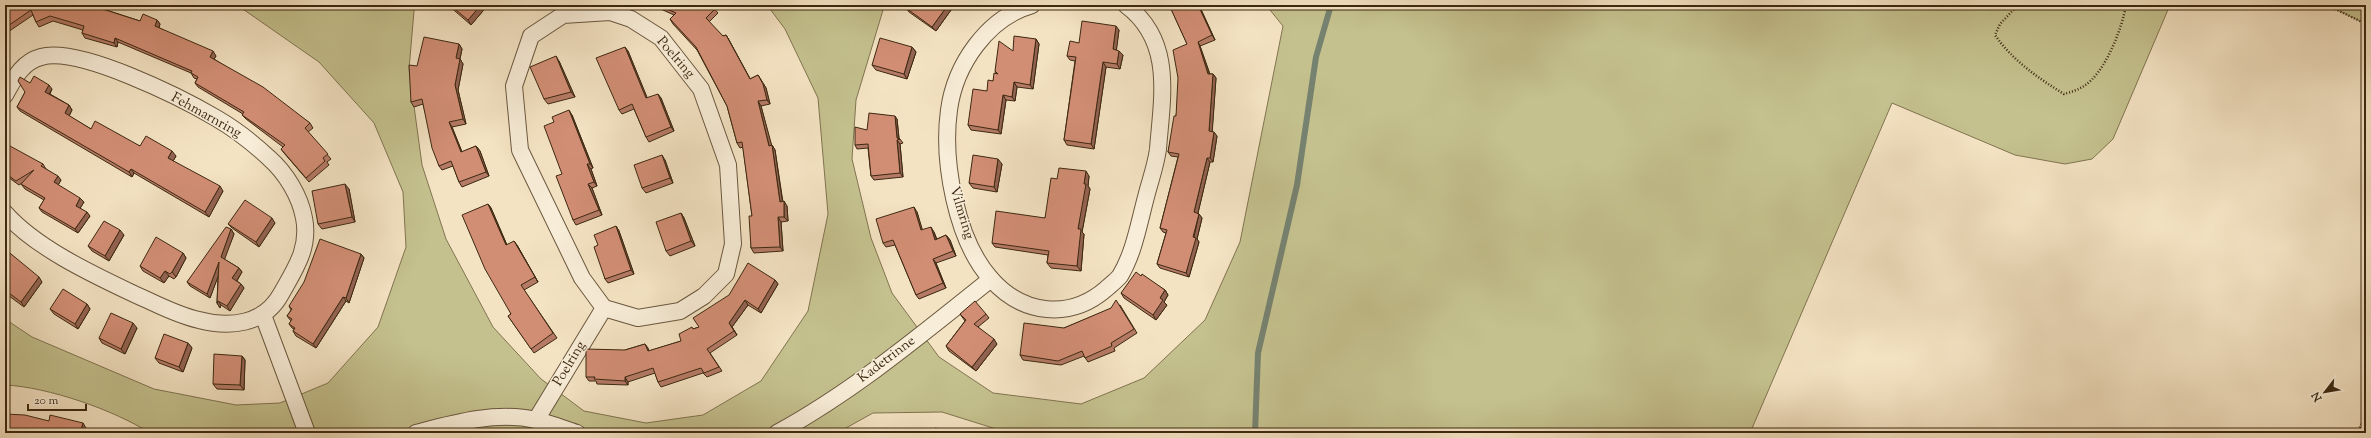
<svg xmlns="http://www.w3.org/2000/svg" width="2371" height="438" viewBox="0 0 2371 438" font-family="'Sorts Mill Goudy',serif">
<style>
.green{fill:#c4c18e;stroke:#807450}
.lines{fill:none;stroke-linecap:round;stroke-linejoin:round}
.stream{stroke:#768270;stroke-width:6}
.street-casing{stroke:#6a573e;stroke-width:18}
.path{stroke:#3c2811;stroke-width:2.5;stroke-dasharray:1 2;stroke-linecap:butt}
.street{stroke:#f8edd8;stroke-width:16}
.wall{fill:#b57a65;stroke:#3c2811}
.shaded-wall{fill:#936352;stroke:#3c2811}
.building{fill:#d28e75;stroke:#3c2811}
.labels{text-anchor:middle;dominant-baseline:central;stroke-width:3;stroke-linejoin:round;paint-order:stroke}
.street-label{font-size:14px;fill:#3c2811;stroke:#f8edd8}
</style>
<rect width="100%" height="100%" fill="#f4e3c3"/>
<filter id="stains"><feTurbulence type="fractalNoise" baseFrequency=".005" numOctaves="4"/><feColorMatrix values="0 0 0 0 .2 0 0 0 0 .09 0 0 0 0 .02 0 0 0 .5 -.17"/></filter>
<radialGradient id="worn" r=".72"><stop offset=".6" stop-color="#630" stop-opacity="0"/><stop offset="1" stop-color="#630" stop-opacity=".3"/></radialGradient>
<!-- green -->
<g class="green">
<path d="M237,5H417L414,11L409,69L422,165L446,239L493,327L541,379L584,411L646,423L703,415L761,381L808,311L828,214L818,98L785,29L767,5H887L883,10L856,100L852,159L871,238L892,293L939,357L993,393L1081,404L1144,378L1205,320L1240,242L1283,26L1266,5H2170L2113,139L2092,159L2065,164L2015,155L1892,103L1750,433H1009L942,412L873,413L837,433H150C114,410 48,387 5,385V319L32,337L154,389L236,405L280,403L328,383L378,327L406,247L403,192L374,123L319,62Z"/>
<polygon points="2327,5 2366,5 2366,24"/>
</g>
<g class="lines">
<!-- stream -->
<polyline class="stream" points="1255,433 1258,353 1297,185 1316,57 1331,5"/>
<!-- street casing -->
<g class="street-casing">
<g id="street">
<path d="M1032,5C987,18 955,65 949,110C942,161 956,240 991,279C1023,315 1070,320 1106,289C1110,285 1116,281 1120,276C1134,253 1139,223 1146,197C1150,181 1156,165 1158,149C1162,97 1174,41 1126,5"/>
<path d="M5,95C14,79 22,62 41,57C79,46 182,98 216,118C235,129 253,143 269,158C286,173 300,196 304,218C310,248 295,269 281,294C264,325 229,328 199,320C176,315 155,303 134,294C92,274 36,248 5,213"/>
<polyline points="263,315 307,433"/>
<polyline points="536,420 604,308 638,318 680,311 704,296 726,274 733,244 728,165 701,89 661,38 631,19 610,12 563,15 531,36 514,86 520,150 582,278 604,308"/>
<path d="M416,433C454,423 496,411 536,420C550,423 564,429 577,433"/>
<path d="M777,433C854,391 922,334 991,279"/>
</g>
</g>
<!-- path -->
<g class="path">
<path d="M2018,5L2000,24L1995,35C2012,60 2038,78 2064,94C2071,92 2078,90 2084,86C2105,73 2122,29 2126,5"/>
<polyline points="2327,5 2366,24"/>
<polyline points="2357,433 2366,415"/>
</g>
<!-- street -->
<use href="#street" class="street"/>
</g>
<!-- wall -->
<g class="wall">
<polygon points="5,5 94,6 140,21 157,20 160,24 159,28 216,56 214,59 310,123 313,128 308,132 331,159 327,162 329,165 309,182 284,153 281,149 283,147 246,119 242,115 243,114 198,87 195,83 197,79 194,78 191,73 118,42 117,47 85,38 82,33 83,30 53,21 39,27 36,22 33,15 5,34"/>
<polygon points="448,5 488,5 471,25"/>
<polygon points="652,5 711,5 718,13 709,22 723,36 726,35 729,40 750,79 758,75 766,88 770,104 761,106 771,145 772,145 775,150 783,202 787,206 788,221 781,222 783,251 754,253 751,248 752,216 743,147 740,148 737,143 727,106 697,50 673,24 670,19 674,15"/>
<polygon points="948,5 951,10 936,31 909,12 906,8"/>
<polygon points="1166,5 1199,5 1215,40 1200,46 1210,74 1213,74 1216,78 1212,131 1217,136 1213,162 1210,162 1198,213 1202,218 1197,239 1199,242 1189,277 1160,268 1157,264 1166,233 1163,232 1160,228 1178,157 1171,156 1168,152 1176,116 1187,44 1172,11"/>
<polygon points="1119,30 1116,50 1123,55 1120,69 1106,67 1094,149 1067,145 1064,140 1075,61 1070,60 1067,56 1079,43"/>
<polygon points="1036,39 1039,44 1033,89 1017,87 1015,101 1006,100 1001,134 971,130 968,125 987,91 993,81 996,73 995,71 1013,51"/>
<polygon points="459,44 462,49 460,59 463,64 458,90 466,124 452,127 462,152 476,146 480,151 489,176 462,187 459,182 453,166 442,170 439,166 423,104 414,107 411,102 417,66"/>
<polygon points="912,47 916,52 907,79 876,70 872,65"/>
<polygon points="628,51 647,98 661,98 674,131 649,142 646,137 634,109 622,114 619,110"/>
<polygon points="559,61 575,97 548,104 544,99"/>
<polygon points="30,83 52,89 50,94 69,105 72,110 69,116 91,129 140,146 176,156 173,161 223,191 209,217 134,173 132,177 20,111 17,107"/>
<polygon points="572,115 593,168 591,169 597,186 592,188 602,215 576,225 573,220"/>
<polygon points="897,119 899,138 900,139 903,143 900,144 903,177 874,180 871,176 868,148 857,149 855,145 867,130"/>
<polygon points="5,154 43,164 46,169 61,180 58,185 84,202 80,208 90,216 78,233 42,212 39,208 44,200 25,189 21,184 22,183 19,185 5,175"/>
<polygon points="665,160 673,183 646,193 642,188"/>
<polygon points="1002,164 997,192 973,188 969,183"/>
<polygon points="1089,176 1088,186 1090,189 1082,232 1084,234 1081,271 1051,268 1047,263 1048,255 995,247 992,243 1045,218 1057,179"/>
<polygon points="349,189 355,222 322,229 318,224"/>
<polygon points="488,204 491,208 507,245 517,245 538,282 524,290 557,338 534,353 508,316 511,314"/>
<polygon points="917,212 922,230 934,232 937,239 946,235 950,240 956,256 936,263 946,288 919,299 916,295 895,245 886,247 883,243"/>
<polygon points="681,213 684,218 695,246 670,256 666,251"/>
<polygon points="275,223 259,247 232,228 228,224"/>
<polygon points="616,226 619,231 634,274 608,283 605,279 598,245"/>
<polygon points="231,229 234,234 224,259 239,268 242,272 237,281 241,284 244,288 230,311 221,305 220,308 217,303 218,276 210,298 190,286 187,282"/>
<polygon points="124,235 109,261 92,251 88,246"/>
<polygon points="5,249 42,282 24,307 5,293"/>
<polygon points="183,253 186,258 176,277 174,279 169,276 164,283 143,271 140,266"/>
<polygon points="361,254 364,258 349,303 346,301 316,348 296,336 293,331 294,329 292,328 289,324 291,321 287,316 291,310 289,306"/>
<polygon points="1141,276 1165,290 1168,295 1164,302 1167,305 1156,320 1124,298 1121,293"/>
<polygon points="775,280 778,284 761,313 748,305 732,327 737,335 710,353 722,371 707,377 703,373 661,387 658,382 655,373 628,382 628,385 597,384 596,381 589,381 586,377 625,350 645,344 649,351 681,341 693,329 699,327"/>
<polygon points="87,304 90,309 78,329 54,314 50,309"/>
<polygon points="1120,305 1137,333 1114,348 1115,351 1088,362 1084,356 1061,365 1023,360 1020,355 1064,328"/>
<polygon points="960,314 986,314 989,318 978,327 997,344 976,371 949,351 946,346 965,321"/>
<polygon points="137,328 125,354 102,343 99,338"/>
<polygon points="188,343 192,348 183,372 159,363 155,358"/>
<polygon points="242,356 245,360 244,390 217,389 213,384"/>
</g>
<!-- shaded-wall -->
<g class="shaded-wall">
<polygon points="481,5 488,5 471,25 468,20"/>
<polygon points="948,5 951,10 936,31 932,27"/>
<polygon points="1198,5 1199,5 1215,40 1212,35"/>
<polygon points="157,20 160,24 158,30 155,26"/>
<polygon points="1116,26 1119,30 1116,54 1113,49"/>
<polygon points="726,35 729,40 753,84 750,79"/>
<polygon points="115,38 118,42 117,47 114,43"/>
<polygon points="1036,39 1039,44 1033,89 1030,85"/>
<polygon points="1198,42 1200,46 1211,78 1208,74"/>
<polygon points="459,44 462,49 459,63 456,58"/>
<polygon points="625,47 628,51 649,102 646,98"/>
<polygon points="912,47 916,52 907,79 904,74"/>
<polygon points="213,51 216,56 213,61 210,57"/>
<polygon points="1119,51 1123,55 1120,69 1117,64"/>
<polygon points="556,56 559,61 575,97 571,92"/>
<polygon points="460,59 463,64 458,90 466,124 463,119 455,85"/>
<polygon points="1103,62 1106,67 1094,149 1091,144"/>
<polygon points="1213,74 1216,78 1212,135 1209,131"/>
<polygon points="758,75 766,88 770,104 767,100"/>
<polygon points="1014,82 1017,87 1015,101 1012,97"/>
<polygon points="49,85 52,89 48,96 45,92"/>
<polygon points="658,94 661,98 674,131 671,127"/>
<polygon points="1003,95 1006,100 1001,134 998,130"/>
<polygon points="758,101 761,106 773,150 769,146"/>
<polygon points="69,105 72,110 68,118 65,113"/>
<polygon points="569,110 572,115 593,168 590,164"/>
<polygon points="895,116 897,119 899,139 897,138"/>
<polygon points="449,122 452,127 464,157 461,152"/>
<polygon points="1214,132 1217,136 1213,162 1210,158"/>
<polygon points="897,140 900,144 903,177 900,173"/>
<polygon points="772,145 775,150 783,206 780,202"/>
<polygon points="476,146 480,151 489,176 486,172"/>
<polygon points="172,151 176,156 172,163 168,158"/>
<polygon points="662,155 665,160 673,183 670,178"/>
<polygon points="1207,158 1210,162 1197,217 1194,212"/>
<polygon points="998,159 1002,164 997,192 994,187"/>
<polygon points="587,164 591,169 597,186 594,182"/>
<polygon points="131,169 134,173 132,177 129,172"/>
<polygon points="1086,171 1089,176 1088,186 1090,189 1082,232 1084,234 1081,271 1077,266 1078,229 1084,184"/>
<polygon points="58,176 61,180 57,187 54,182"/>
<polygon points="345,184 349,189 355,222 352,217"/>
<polygon points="588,184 592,188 602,215 599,210"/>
<polygon points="220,186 223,191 209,217 205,212"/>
<polygon points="80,198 84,202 79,210 76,206"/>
<polygon points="784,201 787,206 788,221 784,217"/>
<polygon points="488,204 491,208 509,250 506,245"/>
<polygon points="914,207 917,212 924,235 921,230"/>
<polygon points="87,212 90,216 78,233 75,229"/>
<polygon points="681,213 684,218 695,246 691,241"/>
<polygon points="1199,214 1202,218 1197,239 1199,242 1189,277 1186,273"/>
<polygon points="778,217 781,222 783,251 780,247"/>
<polygon points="272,218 275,223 259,247 256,242"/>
<polygon points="616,226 619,231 634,274 631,270"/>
<polygon points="931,227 934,232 938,244 935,240"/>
<polygon points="231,229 234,234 224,261 221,257"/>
<polygon points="120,230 124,235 109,261 105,256"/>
<polygon points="946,235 950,240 956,256 953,251"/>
<polygon points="514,241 517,245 538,282 535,277"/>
<polygon points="183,253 186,258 176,277 172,272"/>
<polygon points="361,254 364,258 349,303 346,298"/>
<polygon points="933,259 936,263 946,288 943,283"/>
<polygon points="219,262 222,266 210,298 207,294"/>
<polygon points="239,268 242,272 235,283 232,278"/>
<polygon points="165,271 169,276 164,283 160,278"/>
<polygon points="39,277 42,282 24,307 21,302"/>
<polygon points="775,280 778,284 761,313 758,309"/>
<polygon points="241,284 244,288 230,311 227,306"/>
<polygon points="1165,290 1168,295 1164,302 1167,305 1156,320 1153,315 1160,298"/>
<polygon points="343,297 346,301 316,348 313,344"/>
<polygon points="745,300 748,305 732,327 737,335 729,323"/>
<polygon points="218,301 221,305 220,308 217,303"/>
<polygon points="87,304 90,309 78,329 75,324"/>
<polygon points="133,323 137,328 125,354 121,349"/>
<polygon points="994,339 997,344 976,371 972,367"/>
<polygon points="188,343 192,348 183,372 179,367"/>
<polygon points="645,344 648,348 651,356 648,351"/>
<polygon points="242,356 245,360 244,390 240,385"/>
<polygon points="625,377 628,382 628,385 625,381"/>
<polygon points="83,423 86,428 85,433 80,433"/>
</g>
<!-- building -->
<g class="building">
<polygon points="5,5 90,5 140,21 143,14 157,20 155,26 213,51 210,57 263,87 310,123 305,128 328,154 323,158 325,161 306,178 281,149 285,145 242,115 244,112 195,83 198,77 191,73 192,71 115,38 114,43 82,33 84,26 50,16 36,22 31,10 5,28"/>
<polygon points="450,5 481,5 468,20"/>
<polygon points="658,5 711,5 715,9 706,18 723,36 726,35 750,79 758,75 763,84 767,100 758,101 769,146 772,145 780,202 784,201 784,217 778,217 780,247 751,248 749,216 752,216 742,142 737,143 727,106 696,47 670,19 676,13"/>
<polygon points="908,5 948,5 932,27 906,8"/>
<polygon points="1167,5 1198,5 1212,35 1198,42 1208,74 1213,74 1209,131 1214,132 1210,158 1207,158 1194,212 1199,214 1193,237 1196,238 1186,273 1157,264 1167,230 1160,228 1179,154 1168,152 1174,116 1176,116 1178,78 1173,50 1187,44 1171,9"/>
<polygon points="1082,21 1116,26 1113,49 1119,51 1117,64 1103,62 1091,144 1064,140 1076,57 1067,56 1070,41 1079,43"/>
<polygon points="1014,36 1036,39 1030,85 1014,82 1012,97 1003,95 998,130 968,125 973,89 987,91 988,80 993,81 994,73 998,74 995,71 999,41 1013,51"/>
<polygon points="424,37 459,44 456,58 460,59 455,85 463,119 449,122 461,152 476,146 486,172 459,182 451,161 439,166 432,148 422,99 411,102 409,65 417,66"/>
<polygon points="880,38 912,47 904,74 872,65"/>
<polygon points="625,47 646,98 658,94 671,127 646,137 632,104 619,110 596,58"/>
<polygon points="556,56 571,92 544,99 530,67"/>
<polygon points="34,76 49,85 45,92 69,105 65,113 91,129 95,121 140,146 146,136 172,151 168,158 220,186 205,212 131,169 129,172 17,107 25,92 18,81 20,77 30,83"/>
<polygon points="569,110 590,164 587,164 594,182 588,184 599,210 573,220 556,176 562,174 544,126 554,122 552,117"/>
<polygon points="869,113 895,116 897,138 900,139 897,140 900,173 871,176 868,144 855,145 855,127 867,130"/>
<polygon points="10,146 43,164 41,166 58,176 54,182 80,198 76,206 87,212 75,229 39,208 45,198 21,184 34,170 16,181 5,173 5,154"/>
<polygon points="662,155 670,178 642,188 634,165"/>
<polygon points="973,155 998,159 994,187 969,183"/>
<polygon points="1059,168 1086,171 1084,184 1086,184 1078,229 1081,229 1077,266 1047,263 1049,251 992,243 996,211 1045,218 1051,178 1057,179"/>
<polygon points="345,184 352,217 318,224 312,191"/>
<polygon points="245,200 272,218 256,242 228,224"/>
<polygon points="488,204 506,245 514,241 535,277 521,285 553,333 531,349 508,316 511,314 485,269 462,215"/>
<polygon points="914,207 921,230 931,227 935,240 946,235 953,251 933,259 943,283 916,295 893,240 883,243 876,219"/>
<polygon points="681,213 691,241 666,251 656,222"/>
<polygon points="104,221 120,230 105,256 88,246"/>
<polygon points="616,226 631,270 605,279 594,247 598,245 594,235"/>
<polygon points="226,227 231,229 221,257 239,268 232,278 241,284 227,306 218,301 217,303 219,262 207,294 187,282"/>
<polygon points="156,237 183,253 172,272 170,274 165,271 160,278 140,266"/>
<polygon points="320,239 361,254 346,298 343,297 313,344 293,331 295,328 289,324 292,319 287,316 292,309 289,306 304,282"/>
<polygon points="5,249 39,277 21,302 5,290"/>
<polygon points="748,263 775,280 758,309 745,300 729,323 734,331 707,349 719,367 704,373 701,368 658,382 653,368 625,377 625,381 594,379 595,377 586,377 586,349 625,350 645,344 648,351 681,341 679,334 692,327 693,329 699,327 693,318 729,295"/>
<polygon points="1136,272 1141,276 1142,274 1165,290 1160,298 1163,300 1153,315 1121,293"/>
<polygon points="63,289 87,304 75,324 50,309"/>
<polygon points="1116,300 1134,329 1111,343 1112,346 1085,358 1082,351 1058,361 1020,355 1024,323 1064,328 1111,308"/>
<polygon points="975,301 986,314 974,324 994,339 972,367 946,346 966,320 960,314"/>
<polygon points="111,313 133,323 121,349 99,338"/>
<polygon points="164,334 188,343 179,367 155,358"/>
<polygon points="214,354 242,356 240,385 213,384"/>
<polygon points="5,414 25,415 49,421 50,415 83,423 80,433 5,433"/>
<polygon points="935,428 951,432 951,433 862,433 865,431 934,433"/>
</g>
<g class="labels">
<!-- street labels -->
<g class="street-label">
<text transform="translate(675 58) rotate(49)">Poelring</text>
<text transform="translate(206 116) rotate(29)">Fehmarnring</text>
<text transform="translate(961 213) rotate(73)">Vilmring</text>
<text transform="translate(887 360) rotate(-37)">Kadetrinne</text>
<text transform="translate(570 364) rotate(-59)">Poelring</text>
</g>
</g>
<!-- margin -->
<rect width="2371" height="438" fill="none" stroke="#f4e3c3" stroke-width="20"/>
<rect x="6" y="6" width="2359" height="426" fill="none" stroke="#3c2811" stroke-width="2"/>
<rect x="10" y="10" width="2351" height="418" fill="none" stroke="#3c2811"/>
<!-- north arrow -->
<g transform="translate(2325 392) rotate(239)" stroke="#f8edd8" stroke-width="3" paint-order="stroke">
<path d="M0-3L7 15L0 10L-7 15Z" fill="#3c2811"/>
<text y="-6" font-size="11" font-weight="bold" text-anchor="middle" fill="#3c2811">N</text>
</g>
<!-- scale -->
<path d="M28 404v6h58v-6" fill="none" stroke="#3c2811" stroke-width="2"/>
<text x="34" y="404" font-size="12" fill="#3c2811" stroke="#f8edd8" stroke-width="3" paint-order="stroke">20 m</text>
<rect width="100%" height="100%" filter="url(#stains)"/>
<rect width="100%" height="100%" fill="url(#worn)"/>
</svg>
